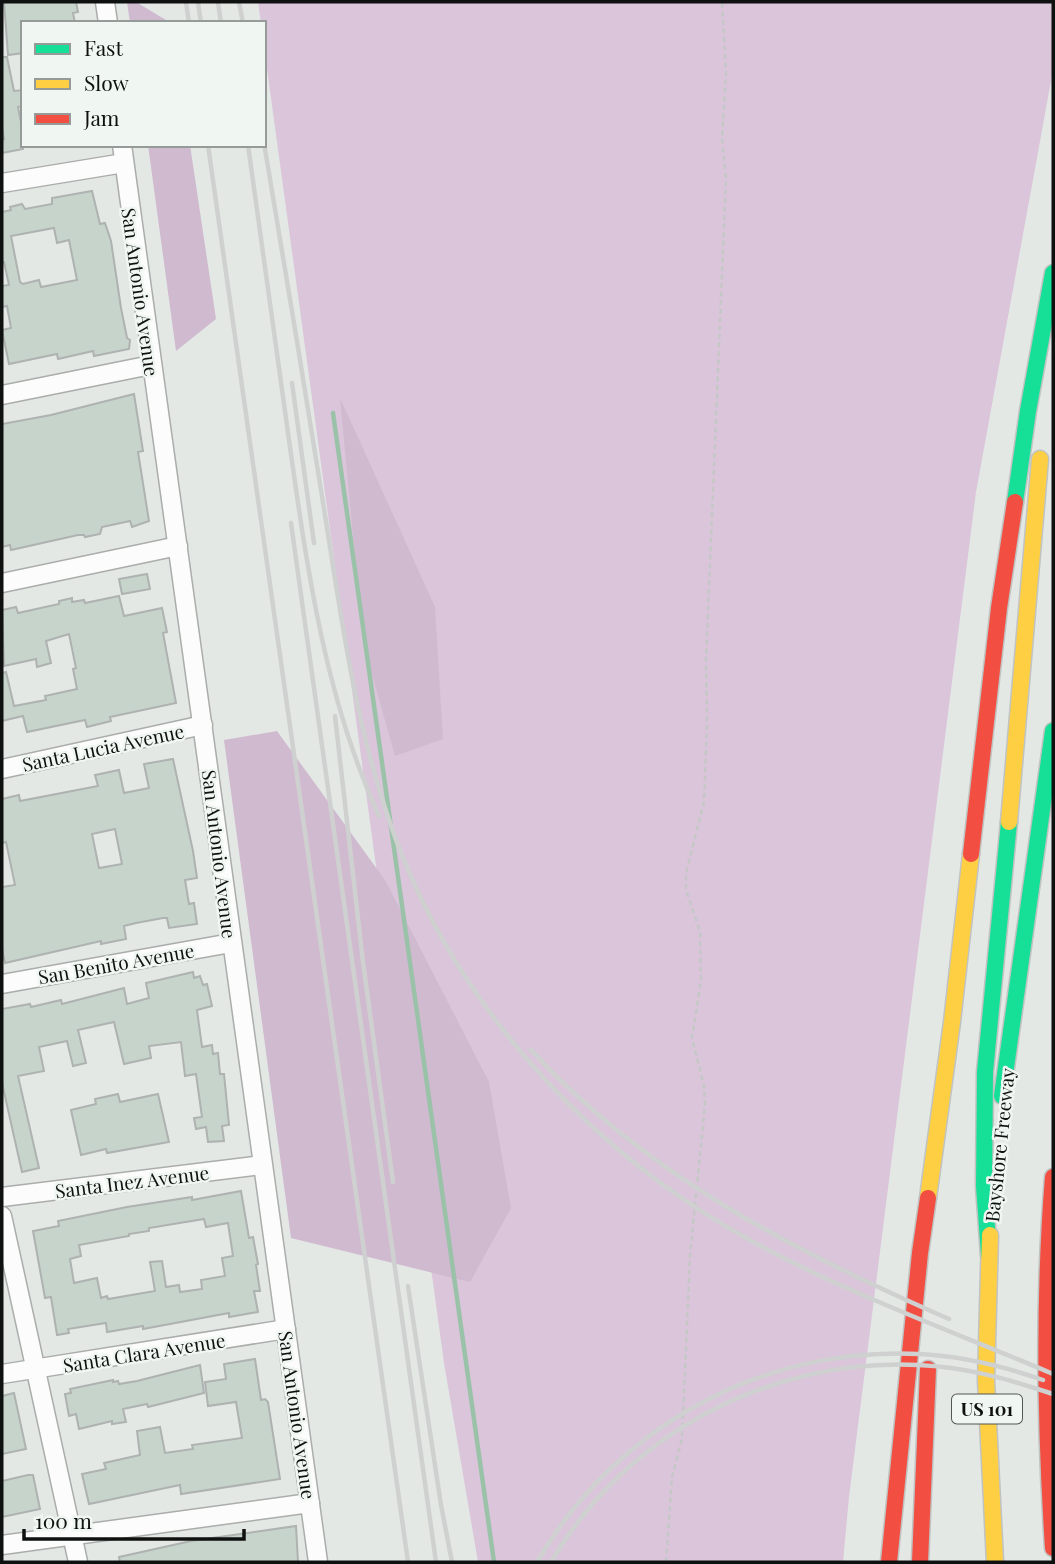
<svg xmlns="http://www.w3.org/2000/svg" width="1055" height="1564" viewBox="0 0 1055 1564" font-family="'Playfair Display',serif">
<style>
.green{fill:#dac5da}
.forest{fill:#d0bad0}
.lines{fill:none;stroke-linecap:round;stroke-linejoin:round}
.stream{stroke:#9ac2a8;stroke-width:4.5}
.building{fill:#c7d4cc;stroke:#aeb2b0;stroke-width:2;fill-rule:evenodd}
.street-casing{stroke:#aaadab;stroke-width:21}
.fast-casing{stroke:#c0c3c1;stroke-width:19}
.slow-casing{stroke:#c0c3c1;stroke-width:19}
.jam-casing{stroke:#c0c3c1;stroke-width:19}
.path{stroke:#c6c8c7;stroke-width:2.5;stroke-dasharray:5 3.5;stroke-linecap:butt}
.street{stroke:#fbfcfb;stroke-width:18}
.fast{stroke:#16e098;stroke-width:16}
.slow{stroke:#ffcf43;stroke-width:16}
.jam{stroke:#f24e42;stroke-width:16}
.rail{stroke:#cfd0d0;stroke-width:4.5}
.labels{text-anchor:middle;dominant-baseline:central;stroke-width:5;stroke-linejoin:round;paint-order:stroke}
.shield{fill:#f0f6f2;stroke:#525654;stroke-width:2}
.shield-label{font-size:18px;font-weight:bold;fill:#0f1110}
.street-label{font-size:19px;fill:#0f1110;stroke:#f0f6f2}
</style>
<rect width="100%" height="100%" fill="#e3e8e5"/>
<!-- green -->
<polygon class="green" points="258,2 1053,2 1053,70 976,492 849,1497 843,1562 478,1562 444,1363 264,47 264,23 261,23"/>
<!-- forest -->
<g class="forest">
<polygon points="127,2 136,2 171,23 130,23"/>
<polygon points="148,145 190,145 216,319 176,351"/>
<polygon points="340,398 435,607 443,739 395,756 363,642"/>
<polygon points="277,731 385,880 489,1082 511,1208 470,1282 291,1238 224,740"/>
</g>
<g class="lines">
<!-- stream -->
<polyline class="stream" points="333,413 494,1562"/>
</g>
<!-- building -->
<g class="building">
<polygon points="4,2 76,2 78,12 73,13 75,23 23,23 23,53 8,55"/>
<polygon points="2,57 7,57 14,91 23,90 23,106 18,107 23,132 23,149 2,153 2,139 4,139 2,128"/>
<path d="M92,191L100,224L105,223L111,241L121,308L127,338L130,340L129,349L94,356L93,351L58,359L57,354L9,364L2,330L11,328L7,306L2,307V286L9,285L4,262H2V212L11,210L10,207L22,204L25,209L52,204V198ZM54,228L57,243L69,240L77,280L41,287L39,280L23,284L20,282L11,236Z"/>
<polygon points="134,394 143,451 138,452 149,521 132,527 130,521 102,527 100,534 85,537 84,535 78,535 11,550 10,545 2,547 2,424 51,415"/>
<polygon points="147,574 150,589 122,594 119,579"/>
<polygon points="119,596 124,616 162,608 167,632 163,633 176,703 110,717 111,721 87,727 85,720 27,732 23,716 2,721 2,673 6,672 14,706 46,700 45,696 77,689 73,669 76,668 69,634 46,641 51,663 37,667 36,659 4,666 2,610 16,607 18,613 59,604 59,601 72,598 72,602 84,600 85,603"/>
<path d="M173,759L193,851L197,878L185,880L189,904L194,903L197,924L169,928L167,918H163L136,923L124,926L126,939L101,944V941L5,963L2,949V887L15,885L6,842L2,843V799L19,795L20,801L98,786L95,775L119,770L124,793L149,788L144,764ZM115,829L122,864L99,868L92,834Z"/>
<polygon points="193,972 194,978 200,976 203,985 207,984 212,1006 197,1010 202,1047 212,1045 213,1054 218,1053 220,1074 224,1074 229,1125 222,1126 224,1141 208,1142 206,1127 196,1129 194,1118 202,1117 196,1074 185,1076 181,1042 149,1046 151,1058 124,1064 114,1022 78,1030 86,1063 73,1066 67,1041 39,1047 44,1071 18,1076 39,1168 22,1172 2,1083 2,1009 30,1004 31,1007 61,1000 62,1004 124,988 127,1004 149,998 146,983"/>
<polygon points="118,1094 120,1102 158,1094 169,1142 107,1153 106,1149 81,1155 71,1110 96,1104 95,1099"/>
<path d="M241,1191L249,1238L253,1237L258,1264L256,1265L260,1291H254L258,1312L229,1317V1313L143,1329V1326L107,1332L106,1323L68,1329L69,1333L57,1335L51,1297L45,1298L33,1231L59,1226L58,1221L127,1207L192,1197V1200ZM204,1219L206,1227L228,1223L233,1256L222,1258L225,1276L201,1280L202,1289L180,1292L179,1285L166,1287L162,1261L150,1262L155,1291L108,1299L107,1296L101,1298L97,1278L74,1283L70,1259L81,1256L79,1245L129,1236V1234L149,1231V1228Z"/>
<polygon points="255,1359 261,1400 265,1399 268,1402 280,1479 181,1494 180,1485 89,1504 82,1474 106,1469 104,1463 140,1455 137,1431 160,1427 165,1453 193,1449 192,1445 242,1438 236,1402 208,1406 205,1382 226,1379 224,1364"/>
<polygon points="200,1365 204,1393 148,1407 147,1404 123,1409 126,1422 112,1424 112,1421 79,1429 76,1414 69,1416 65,1394 71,1393 70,1389 113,1380 113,1382 118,1381 119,1384 137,1381"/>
<polygon points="14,1393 26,1449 2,1454 2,1396"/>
<polygon points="28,1475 33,1475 40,1509 2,1517 2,1481"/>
<polygon points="296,1526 298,1562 120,1562 119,1557 191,1541"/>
</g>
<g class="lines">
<!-- street casing -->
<g class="street-casing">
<g id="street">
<polyline points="105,2 108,23"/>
<polyline points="122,145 318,1562"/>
<polyline points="2,183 124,163"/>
<polyline points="2,395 151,365"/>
<polyline points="2,583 178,546"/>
<polyline points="2,769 203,725"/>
<polyline points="2,984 231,943"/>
<polyline points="2,1197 262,1165"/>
<polyline points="2,1216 78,1562"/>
<polyline points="2,1374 286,1329"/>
<polyline points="2,1545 310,1503"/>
</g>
</g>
<!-- fast casing -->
<g class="fast-casing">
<g id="fast">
<polyline points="1015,502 1028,411 1053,273"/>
<polyline points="1002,1096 1053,731"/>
<polyline points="989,1255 984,1186 985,1072 1009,822"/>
</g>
</g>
<!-- slow casing -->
<g class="slow-casing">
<g id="slow">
<polyline points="1009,822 1040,459"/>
<polyline points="928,1198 952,1022 971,854"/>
<polyline points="990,1235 986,1380 995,1562"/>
</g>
</g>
<!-- jam casing -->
<g class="jam-casing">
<g id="jam">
<polyline points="971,854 999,608 1015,502"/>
<path d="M1053,1177C1043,1301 1045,1424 1053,1548"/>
<polyline points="889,1562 920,1253 928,1198"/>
<polyline points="920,1562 928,1369"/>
</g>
</g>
<!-- path -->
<polyline class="path" points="666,1562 672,1477 682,1439 690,1255 705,1105 704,1086 692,1038 701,981 700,932 686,890 686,873 704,802 707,724 706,659 726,179 722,139 726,73 722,2"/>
<!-- street -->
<use href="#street" class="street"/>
<!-- fast -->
<use href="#fast" class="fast"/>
<!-- slow -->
<use href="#slow" class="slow"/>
<!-- jam -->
<use href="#jam" class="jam"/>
<!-- rail -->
<g class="rail">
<polyline points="186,2 189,23"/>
<polyline points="198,2 201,23"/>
<polyline points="218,2 221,23"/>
<polyline points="239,2 243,23"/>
<path d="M264,143C283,259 303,374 321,490C339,600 352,711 388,817C440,974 551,1109 686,1201C796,1276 931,1322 1053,1374"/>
<polyline points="208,145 408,1562"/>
<path d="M248,145C262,244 276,342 289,440C307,568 325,698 379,816"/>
<polyline points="292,383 314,543"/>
<polyline points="291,523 436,1562"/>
<polyline points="335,716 363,962 393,1182"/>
<path d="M531,1050C646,1175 795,1252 949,1319"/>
<polyline points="408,1286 441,1505 452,1562"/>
<path d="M537,1562C615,1427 763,1346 919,1354C961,1356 1003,1366 1043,1380"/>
<path d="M551,1562C626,1434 770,1358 918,1365C965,1367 1009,1379 1053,1394"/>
</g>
</g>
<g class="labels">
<!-- shield labels -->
<rect class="shield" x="952" y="1394.5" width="70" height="29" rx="5"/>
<g class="shield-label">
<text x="987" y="1409">US 101</text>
</g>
<!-- street labels -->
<g class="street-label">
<text transform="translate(141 292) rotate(82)">San Antonio Avenue</text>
<text transform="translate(103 747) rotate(-12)">Santa Lucia Avenue</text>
<text transform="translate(220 854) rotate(83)">San Antonio Avenue</text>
<text transform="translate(116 963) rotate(-10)">San Benito Avenue</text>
<text transform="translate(999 1145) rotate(-84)">Bayshore Freeway</text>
<text transform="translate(132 1181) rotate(-7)">Santa Inez Avenue</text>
<text transform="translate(144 1352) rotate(-9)">Santa Clara Avenue</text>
<text transform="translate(298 1415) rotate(82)">San Antonio Avenue</text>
</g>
</g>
<!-- border -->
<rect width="1055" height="1564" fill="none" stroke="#0f1110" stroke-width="7"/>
<!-- legend -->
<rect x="21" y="21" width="245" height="126" fill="#f0f6f2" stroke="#969a98" stroke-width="2"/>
<rect x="35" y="44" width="35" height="10" fill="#16e098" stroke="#969a98" stroke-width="2"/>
<text x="84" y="56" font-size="21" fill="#0f1110">Fast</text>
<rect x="35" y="79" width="35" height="10" fill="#ffcf43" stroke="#969a98" stroke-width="2"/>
<text x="84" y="91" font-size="21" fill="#0f1110">Slow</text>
<rect x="35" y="114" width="35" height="10" fill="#f24e42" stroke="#969a98" stroke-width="2"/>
<text x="84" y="126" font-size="21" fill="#0f1110">Jam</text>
<!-- scale -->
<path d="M24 1529v10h220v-10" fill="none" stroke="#0f1110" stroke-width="3.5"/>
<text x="35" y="1529" font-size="21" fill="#0f1110" stroke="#f0f6f2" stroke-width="5" paint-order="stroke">100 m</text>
</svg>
